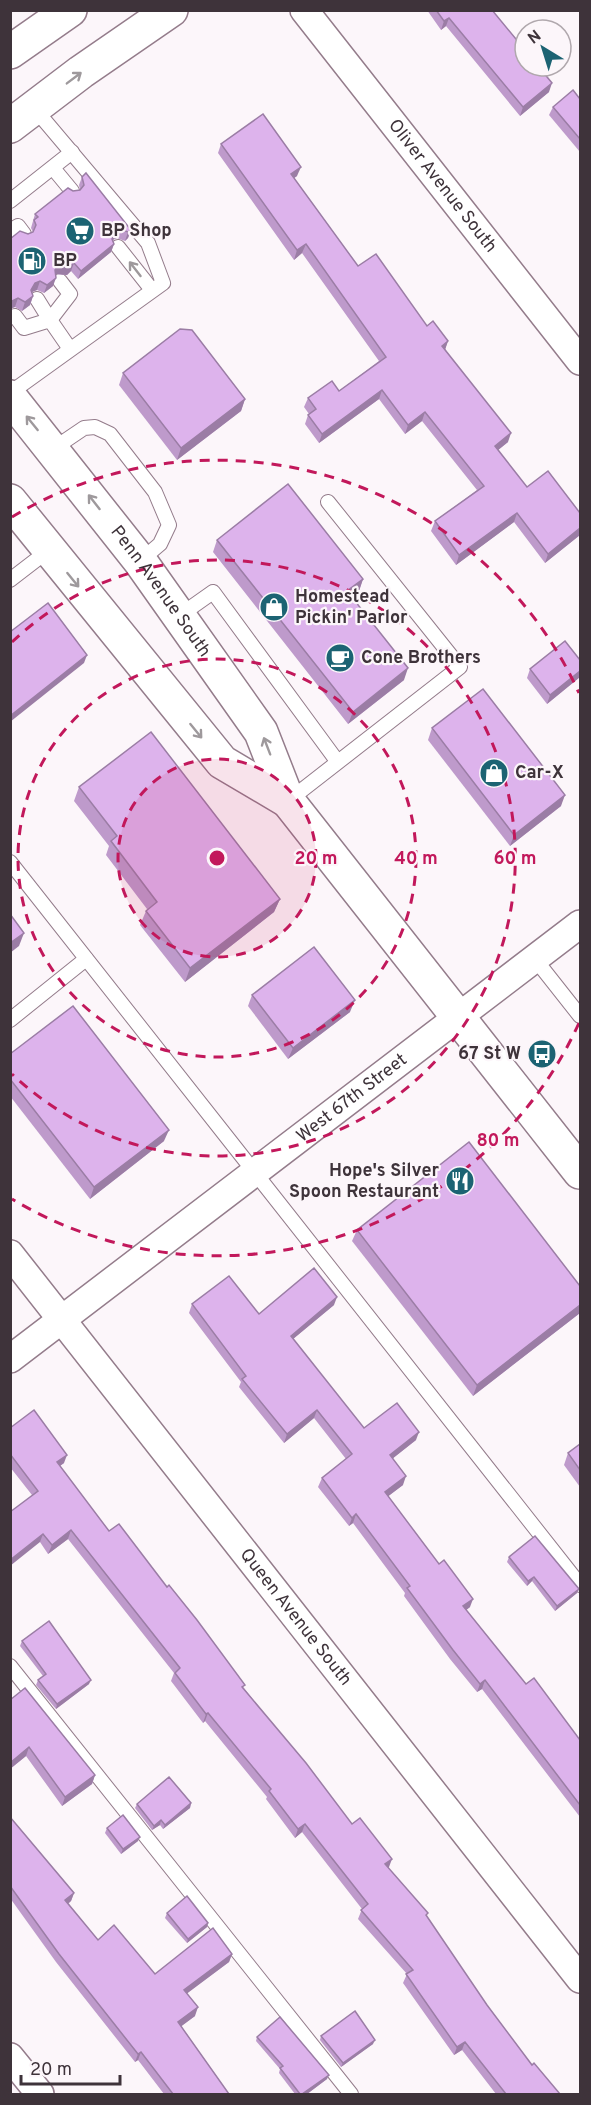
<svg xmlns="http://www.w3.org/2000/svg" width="591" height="2105" viewBox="0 0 591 2105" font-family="Overpass,sans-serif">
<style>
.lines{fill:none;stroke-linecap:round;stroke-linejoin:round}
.lane-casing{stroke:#947c8b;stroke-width:16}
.street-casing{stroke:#947c8b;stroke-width:30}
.secondary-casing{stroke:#947c8b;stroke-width:36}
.lane{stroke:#fff;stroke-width:14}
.street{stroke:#fff;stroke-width:27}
.secondary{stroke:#fff;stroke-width:33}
.wall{fill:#be9acb}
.shaded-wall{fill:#9b7da5}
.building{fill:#ddb3ec;stroke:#9b7da5;stroke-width:1.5}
.oneway{stroke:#9e999c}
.ring{fill:none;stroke:#c2185b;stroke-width:3;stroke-dasharray:10 8}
.labels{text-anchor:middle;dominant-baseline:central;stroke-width:4.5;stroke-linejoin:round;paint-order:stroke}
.street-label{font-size:18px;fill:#3e333a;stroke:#fcf6fa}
.poi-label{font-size:18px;font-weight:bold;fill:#3e333a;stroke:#fcf6fa;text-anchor:start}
.centre{fill:#c2185b;stroke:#fcf6fa;stroke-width:3}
.ring-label{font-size:18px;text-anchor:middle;font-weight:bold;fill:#c2185b;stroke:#fcf6fa;stroke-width:4.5;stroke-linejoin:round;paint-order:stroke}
</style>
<rect width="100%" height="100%" fill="#fcf6fa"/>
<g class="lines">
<!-- lane casing -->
<g class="lane-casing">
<g id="lane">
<polyline points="53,168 72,191"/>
<polyline points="10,201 72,152"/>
<polyline points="10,231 18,226 24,234"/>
<polyline points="118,247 152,290"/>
<polyline points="37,299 50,320 70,294 60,281"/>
<polyline points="15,316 24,328 50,320 70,349"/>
<polyline points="10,393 163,283 148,243 34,108"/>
<polyline points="53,449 84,428 95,427 110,434 155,492 169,525 160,544 140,561"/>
<polyline points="10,580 49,550"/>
<polyline points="179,616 213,592 337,761"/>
<polyline points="288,801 460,667 328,502"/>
<polyline points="10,862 580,1585"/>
<polyline points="535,959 580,1016"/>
<polyline points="10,1020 86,959"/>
<polyline points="10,1666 351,2094"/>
</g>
</g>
<!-- street casing -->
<g class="street-casing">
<g id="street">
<path id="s1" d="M304,10L580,361"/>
<path id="s2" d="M10,1254L580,1979"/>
<path id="s3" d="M10,1359L580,924"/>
<polyline points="10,2057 40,2094"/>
</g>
</g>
<!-- secondary casing -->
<g class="secondary-casing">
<g id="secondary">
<polyline points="10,52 70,10"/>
<polyline points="10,126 81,72 171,10"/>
<path id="s4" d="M10,397L140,561L261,732L288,801L580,1172"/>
<polyline points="10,501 222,762 288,801"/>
</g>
</g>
<!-- lane -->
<use href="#lane" class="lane"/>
<!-- street -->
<use href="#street" class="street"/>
<!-- secondary -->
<use href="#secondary" class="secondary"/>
</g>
<!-- wall -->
<g class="wall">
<polygon points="427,10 492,10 549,92 520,116 446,26 441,30"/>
<polygon points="580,99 580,152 549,115 553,107"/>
<polygon points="221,144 297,176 294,178 358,266 427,326 448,341 445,349 508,442 498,450 527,487 580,513 580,535 545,563 514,522 456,565 431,531 435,521 477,490 422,421 405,434 379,399 319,443 305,424 308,415 309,414 304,407 308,398 339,391 379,361 302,253 294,260 218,153"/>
<polygon points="82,177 131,230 128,238 125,241 117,238 113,240 114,244 111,252 78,279 71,271 67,275 55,274 53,286 44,293 37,290 32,292 33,296 30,305 22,311 15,307 11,308 28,234 33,232 31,228 35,214 73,191 80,190 79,185"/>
<polygon points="123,373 245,399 241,411 177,460 119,385"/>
<polygon points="217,540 363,579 359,591 351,597 404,680 348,724 213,552"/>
<polygon points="580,660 580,677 547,704 527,678 530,669"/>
<polygon points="432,728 561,806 510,846 428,740"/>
<polygon points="79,787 280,899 274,912 185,982 140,925 146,911 147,909 106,855 109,846 74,801"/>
<polygon points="252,995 350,1012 288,1059 248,1006"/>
<polygon points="10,1054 164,1141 90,1199 10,1096"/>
<polygon points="357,1230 580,1286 580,1313 473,1396 352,1241"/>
<polygon points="192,1304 259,1314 334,1305 293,1339 364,1428 416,1440 393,1458 403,1485 388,1496 470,1607 466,1610 526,1684 580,1740 580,1817 482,1689 477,1692 450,1659 404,1596 405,1593 353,1523 349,1526 318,1487 322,1478 346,1459 314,1418 284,1443 239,1387 241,1382 189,1313"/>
<polygon points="10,1428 64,1463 60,1466 109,1531 244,1688 352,1824 389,1867 388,1868 427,1917 487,2005 532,2065 560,2094 496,2094 462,2050 454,2055 403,1983 407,1974 358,1919 362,1909 302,1832 295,1838 266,1799 267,1797 205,1721 203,1723 171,1681 174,1673 68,1539 48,1554 40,1542 32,1495 10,1467"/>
<polygon points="580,1444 580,1487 564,1465 568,1453"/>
<polygon points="509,1557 579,1589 577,1593 555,1611 532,1581 527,1586 507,1562"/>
<polygon points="22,1641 89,1684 56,1709 36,1685 38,1680 43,1676 20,1646"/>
<polygon points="10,1700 95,1775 92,1784 62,1806 26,1756 10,1769"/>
<polygon points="191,1803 190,1808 163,1829 160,1825 152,1830 135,1808 137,1804"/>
<polygon points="10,1817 74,1893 71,1901 68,1904 98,1940 155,1974 232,1954 229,1962 187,1993 195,2016 181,2026 229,2094 164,2094 138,2060 135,2062 56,1962 10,1898"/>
<polygon points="107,1828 138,1841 121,1854 105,1833"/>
<polygon points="167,1913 208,1923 207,1927 187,1943 165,1918"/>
<polygon points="321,2036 373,2044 341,2067 320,2040"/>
<polygon points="257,2037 327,2079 307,2094 295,2094 279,2073 280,2069 256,2041"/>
</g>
<!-- shaded-wall -->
<g class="shaded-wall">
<polygon points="449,18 446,26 441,30 444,21"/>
<polygon points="552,83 549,92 520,116 523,107"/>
<polygon points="301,167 297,176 287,183 291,174"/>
<polygon points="120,229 117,238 112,240 115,232"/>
<polygon points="131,230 128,238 125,241 128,232"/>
<polygon points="114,244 111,252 78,279 81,271"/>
<polygon points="306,244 302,253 294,260 297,250"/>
<polygon points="74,263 71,271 67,275 55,274 55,270 58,265"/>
<polygon points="56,278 53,286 44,293 47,285"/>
<polygon points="40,281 37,290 32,292 31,290 35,283"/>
<polygon points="33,296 30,305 22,311 25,302"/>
<polygon points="18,298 15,307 10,309 12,301"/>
<polygon points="448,341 445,350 442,346"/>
<polygon points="382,390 379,399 319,443 322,434"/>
<polygon points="245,399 241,411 177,460 181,448"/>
<polygon points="425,412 422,421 405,434 408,425"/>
<polygon points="511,433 508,442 492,455 495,446"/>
<polygon points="517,513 514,522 456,565 459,555"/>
<polygon points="580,528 580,535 545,563 548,554"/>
<polygon points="363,579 359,591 343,603 347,591"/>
<polygon points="87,655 84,663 10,722 10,716"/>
<polygon points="408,668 404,680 348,724 353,712"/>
<polygon points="580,671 580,677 547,704 550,695"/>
<polygon points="565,795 561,806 510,846 514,835"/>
<polygon points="280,899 274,912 185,982 190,968"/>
<polygon points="24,933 19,946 10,953 10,943"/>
<polygon points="355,1000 350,1012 288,1059 293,1048"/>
<polygon points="169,1130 164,1141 90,1199 94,1187"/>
<polygon points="337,1297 334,1305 287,1344 291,1336"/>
<polygon points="580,1305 580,1313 473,1396 477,1385"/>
<polygon points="317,1410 314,1418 284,1443 287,1434"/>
<polygon points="419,1432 416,1440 387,1463 390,1455"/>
<polygon points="67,1455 64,1463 54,1470 57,1462"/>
<polygon points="406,1476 403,1485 382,1501 385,1492"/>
<polygon points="356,1514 353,1523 349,1526 352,1518"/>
<polygon points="71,1530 68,1539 48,1554 52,1545"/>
<polygon points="43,1534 40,1542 10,1566 10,1560"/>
<polygon points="534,1577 532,1581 527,1586 528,1581"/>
<polygon points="579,1589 577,1593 555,1611 557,1606"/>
<polygon points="473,1599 470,1607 460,1615 463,1606"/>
<polygon points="91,1680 89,1684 56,1709 57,1704"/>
<polygon points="485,1680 482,1689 477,1692 480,1684"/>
<polygon points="208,1713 205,1721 203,1723 206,1714"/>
<polygon points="29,1747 26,1756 10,1769 10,1763"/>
<polygon points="95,1775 92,1784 62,1806 65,1797"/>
<polygon points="191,1803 190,1808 163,1829 165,1825"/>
<polygon points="161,1820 160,1825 152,1830 154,1826"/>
<polygon points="305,1824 302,1832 295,1838 298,1829"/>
<polygon points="140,1837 138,1841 121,1854 123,1849"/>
<polygon points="392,1859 389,1867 382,1873 385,1864"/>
<polygon points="74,1893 71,1901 62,1908 65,1900"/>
<polygon points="208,1923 207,1927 187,1943 188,1939"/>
<polygon points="232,1954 229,1962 181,1998 184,1990"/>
<polygon points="198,2007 195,2016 175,2031 178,2022"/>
<polygon points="375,2040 373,2044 341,2067 343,2063"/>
<polygon points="465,2042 462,2050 454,2055 457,2047"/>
<polygon points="141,2052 138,2060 135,2062 138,2054"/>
<polygon points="329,2075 327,2079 307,2094 302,2094"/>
</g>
<!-- building -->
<g class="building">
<polygon points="436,10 492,10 525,50 525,66 538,66 552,83 523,107 449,18 444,21"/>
<polygon points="573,90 580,99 580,139 553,107"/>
<polygon points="263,114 301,167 291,174 358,266 376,254 427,326 433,321 448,341 442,346 511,433 495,446 527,487 548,471 580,513 580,528 548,554 517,513 459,555 435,521 484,486 425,412 408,425 382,390 322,434 308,415 316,409 308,398 332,381 339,391 386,357 306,244 297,250 221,144"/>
<polygon points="86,173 131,230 128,232 120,229 115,232 112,239 114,244 81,271 74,263 70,266 58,265 55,270 56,278 47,285 40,281 35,283 31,290 33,296 25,302 18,298 12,301 10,311 10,239 20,231 28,234 33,232 36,225 34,220 38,217 35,214 68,188 73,191 80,190 84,185 82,177"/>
<polygon points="180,329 192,330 245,399 181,448 123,373"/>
<polygon points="288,484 363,579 347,591 408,668 353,712 217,540"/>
<polygon points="48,603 87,655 10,716 10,632"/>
<polygon points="565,641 580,660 580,671 550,695 530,669"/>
<polygon points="483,689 565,795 514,835 432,728"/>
<polygon points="151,732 280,899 190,968 146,911 157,902 111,841 117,836 79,787"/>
<polygon points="10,914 24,933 10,943"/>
<polygon points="314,947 355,1000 293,1048 252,995"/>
<polygon points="73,1006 169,1130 94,1187 10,1079 10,1054"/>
<polygon points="469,1142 580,1286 580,1305 477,1385 357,1230"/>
<polygon points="314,1268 337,1297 291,1336 364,1428 397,1403 419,1432 390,1455 406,1476 385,1492 439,1564 444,1560 473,1599 463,1606 526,1684 534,1678 580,1740 580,1805 485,1680 480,1684 453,1650 407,1588 410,1586 356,1514 352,1518 322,1478 352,1454 317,1410 287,1434 242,1379 246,1376 192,1304 229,1276 259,1314"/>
<polygon points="34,1410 67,1455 57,1462 109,1531 119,1524 167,1587 169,1585 197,1620 245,1685 242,1687 306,1763 352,1824 360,1818 392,1859 385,1864 428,1913 426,1915 487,2005 532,2065 534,2063 560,2094 506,2094 465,2042 457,2047 406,1974 413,1970 361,1910 368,1904 305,1824 298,1829 269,1791 271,1789 208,1713 206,1714 175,1673 180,1668 71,1530 52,1545 43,1534 10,1560 10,1512 38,1491 10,1454 10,1428"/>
<polygon points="580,1444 580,1470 568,1453"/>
<polygon points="535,1536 579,1589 557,1606 534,1577 528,1581 509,1557"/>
<polygon points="49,1621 91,1680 57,1704 38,1680 46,1674 22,1641"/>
<polygon points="25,1688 95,1775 65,1797 29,1747 10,1763 10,1700"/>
<polygon points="169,1777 191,1803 165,1825 161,1820 154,1826 137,1804"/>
<polygon points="123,1815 140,1837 123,1849 107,1828"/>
<polygon points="10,1817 74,1893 65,1900 98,1940 114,1925 155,1974 213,1928 232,1954 184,1990 198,2007 178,2022 229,2094 173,2094 141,2052 138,2054 59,1954 10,1886"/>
<polygon points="187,1896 208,1923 188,1939 167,1913"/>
<polygon points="355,2011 375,2040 343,2063 321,2036"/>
<polygon points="280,2017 329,2075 302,2094 300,2094 280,2068 283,2066 257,2037"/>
</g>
<!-- one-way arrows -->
<defs><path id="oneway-shaft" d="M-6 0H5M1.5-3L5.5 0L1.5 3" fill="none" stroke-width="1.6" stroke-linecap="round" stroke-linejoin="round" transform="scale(1.5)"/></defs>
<g class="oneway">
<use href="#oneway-shaft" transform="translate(74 78) rotate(-37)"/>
<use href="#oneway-shaft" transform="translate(135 269) rotate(-128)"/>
<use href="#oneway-shaft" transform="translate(32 423) rotate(-129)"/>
<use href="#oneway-shaft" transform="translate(94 502) rotate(-128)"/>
<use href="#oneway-shaft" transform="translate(73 580) rotate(51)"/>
<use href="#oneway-shaft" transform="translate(196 731) rotate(51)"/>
<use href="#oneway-shaft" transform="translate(267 746) rotate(-111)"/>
</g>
<!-- distance rings -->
<circle cx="217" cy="858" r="99" fill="#c2185b" fill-opacity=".12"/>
<g class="ring">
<circle cx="217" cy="858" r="99"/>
<circle cx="217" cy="858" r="199"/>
<path d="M12 642A298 298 0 1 1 12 1074"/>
<path d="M579 1023A398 398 0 0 1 12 1199M12 517A398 398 0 0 1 579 693"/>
</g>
<!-- icons -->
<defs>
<g id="supermarket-disc" transform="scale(1.5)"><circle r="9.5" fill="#1c6373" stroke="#fcf6fa"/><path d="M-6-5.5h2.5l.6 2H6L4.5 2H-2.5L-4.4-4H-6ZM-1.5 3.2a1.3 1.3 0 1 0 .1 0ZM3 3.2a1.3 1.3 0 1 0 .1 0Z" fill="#fff"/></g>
<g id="fuel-disc" transform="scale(1.5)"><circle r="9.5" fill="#1c6373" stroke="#fcf6fa"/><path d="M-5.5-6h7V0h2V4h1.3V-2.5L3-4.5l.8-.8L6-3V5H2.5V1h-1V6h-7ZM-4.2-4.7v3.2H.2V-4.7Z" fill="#fff"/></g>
<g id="shop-disc" transform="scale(1.5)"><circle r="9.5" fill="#1c6373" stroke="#fcf6fa"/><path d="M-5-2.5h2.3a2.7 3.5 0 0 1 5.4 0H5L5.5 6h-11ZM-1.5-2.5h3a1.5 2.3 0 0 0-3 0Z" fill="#fff"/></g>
<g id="cafe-disc" transform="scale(1.5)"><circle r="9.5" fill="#1c6373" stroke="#fcf6fa"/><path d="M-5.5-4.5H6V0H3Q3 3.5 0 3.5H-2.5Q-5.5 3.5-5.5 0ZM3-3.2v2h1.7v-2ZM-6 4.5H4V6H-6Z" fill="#fff"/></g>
<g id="bus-disc" transform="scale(1.5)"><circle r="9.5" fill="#1c6373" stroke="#fcf6fa"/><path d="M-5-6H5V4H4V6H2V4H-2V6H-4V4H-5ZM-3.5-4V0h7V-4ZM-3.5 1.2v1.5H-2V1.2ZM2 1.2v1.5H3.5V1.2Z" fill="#fff"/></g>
<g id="restaurant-disc" transform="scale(1.5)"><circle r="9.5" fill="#1c6373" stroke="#fcf6fa"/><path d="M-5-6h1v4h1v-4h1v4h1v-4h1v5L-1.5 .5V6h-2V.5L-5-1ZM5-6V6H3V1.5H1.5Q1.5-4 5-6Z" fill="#fff"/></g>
</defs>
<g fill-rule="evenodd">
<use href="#supermarket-disc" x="80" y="231"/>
<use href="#fuel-disc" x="32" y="261"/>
<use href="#shop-disc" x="274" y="607"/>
<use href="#cafe-disc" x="340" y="658"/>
<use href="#shop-disc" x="494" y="773"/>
<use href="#bus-disc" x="542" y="1054"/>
<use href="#restaurant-disc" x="460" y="1181"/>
</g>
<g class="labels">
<!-- street labels -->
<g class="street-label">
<text stroke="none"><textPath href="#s1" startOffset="224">Oliver Avenue South</textPath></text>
<text stroke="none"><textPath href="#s4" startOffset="246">Penn Avenue South</textPath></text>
<text stroke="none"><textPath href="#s3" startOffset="430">West 67th Street</textPath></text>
<text stroke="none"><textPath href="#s2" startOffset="462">Queen Avenue South</textPath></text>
</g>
<!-- poi labels -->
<g class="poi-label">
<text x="101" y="231">BP Shop</text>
<text x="53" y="261">BP</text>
<text x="295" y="597">Homestead<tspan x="295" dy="21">Pickin' Parlor</tspan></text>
<text x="361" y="658">Cone Brothers</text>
<text x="515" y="773">Car-X</text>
<text x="521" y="1054" text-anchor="end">67 St W</text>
<text x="439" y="1171" text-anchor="end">Hope's Silver<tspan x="439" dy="21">Spoon Restaurant</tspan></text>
</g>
</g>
<circle cx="217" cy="858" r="9" class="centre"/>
<g class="ring-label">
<text x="316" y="864">20 m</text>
<text x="416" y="864">40 m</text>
<text x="515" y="864">60 m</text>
<text x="498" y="1146">80 m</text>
</g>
<!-- border -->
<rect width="591" height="2105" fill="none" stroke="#3e333a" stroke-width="24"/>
<!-- north arrow -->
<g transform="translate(543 48) rotate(322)"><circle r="28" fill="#fcf6fa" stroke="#b0a8ad" stroke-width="1.5"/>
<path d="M0-4.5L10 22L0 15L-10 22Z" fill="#1c6373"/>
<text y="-9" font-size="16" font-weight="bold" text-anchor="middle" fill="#3e333a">N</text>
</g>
<!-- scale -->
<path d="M21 2075v9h99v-9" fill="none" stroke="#3e333a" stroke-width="3"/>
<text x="30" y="2075" font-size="18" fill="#3e333a" stroke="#fcf6fa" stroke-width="4.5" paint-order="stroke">20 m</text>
</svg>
